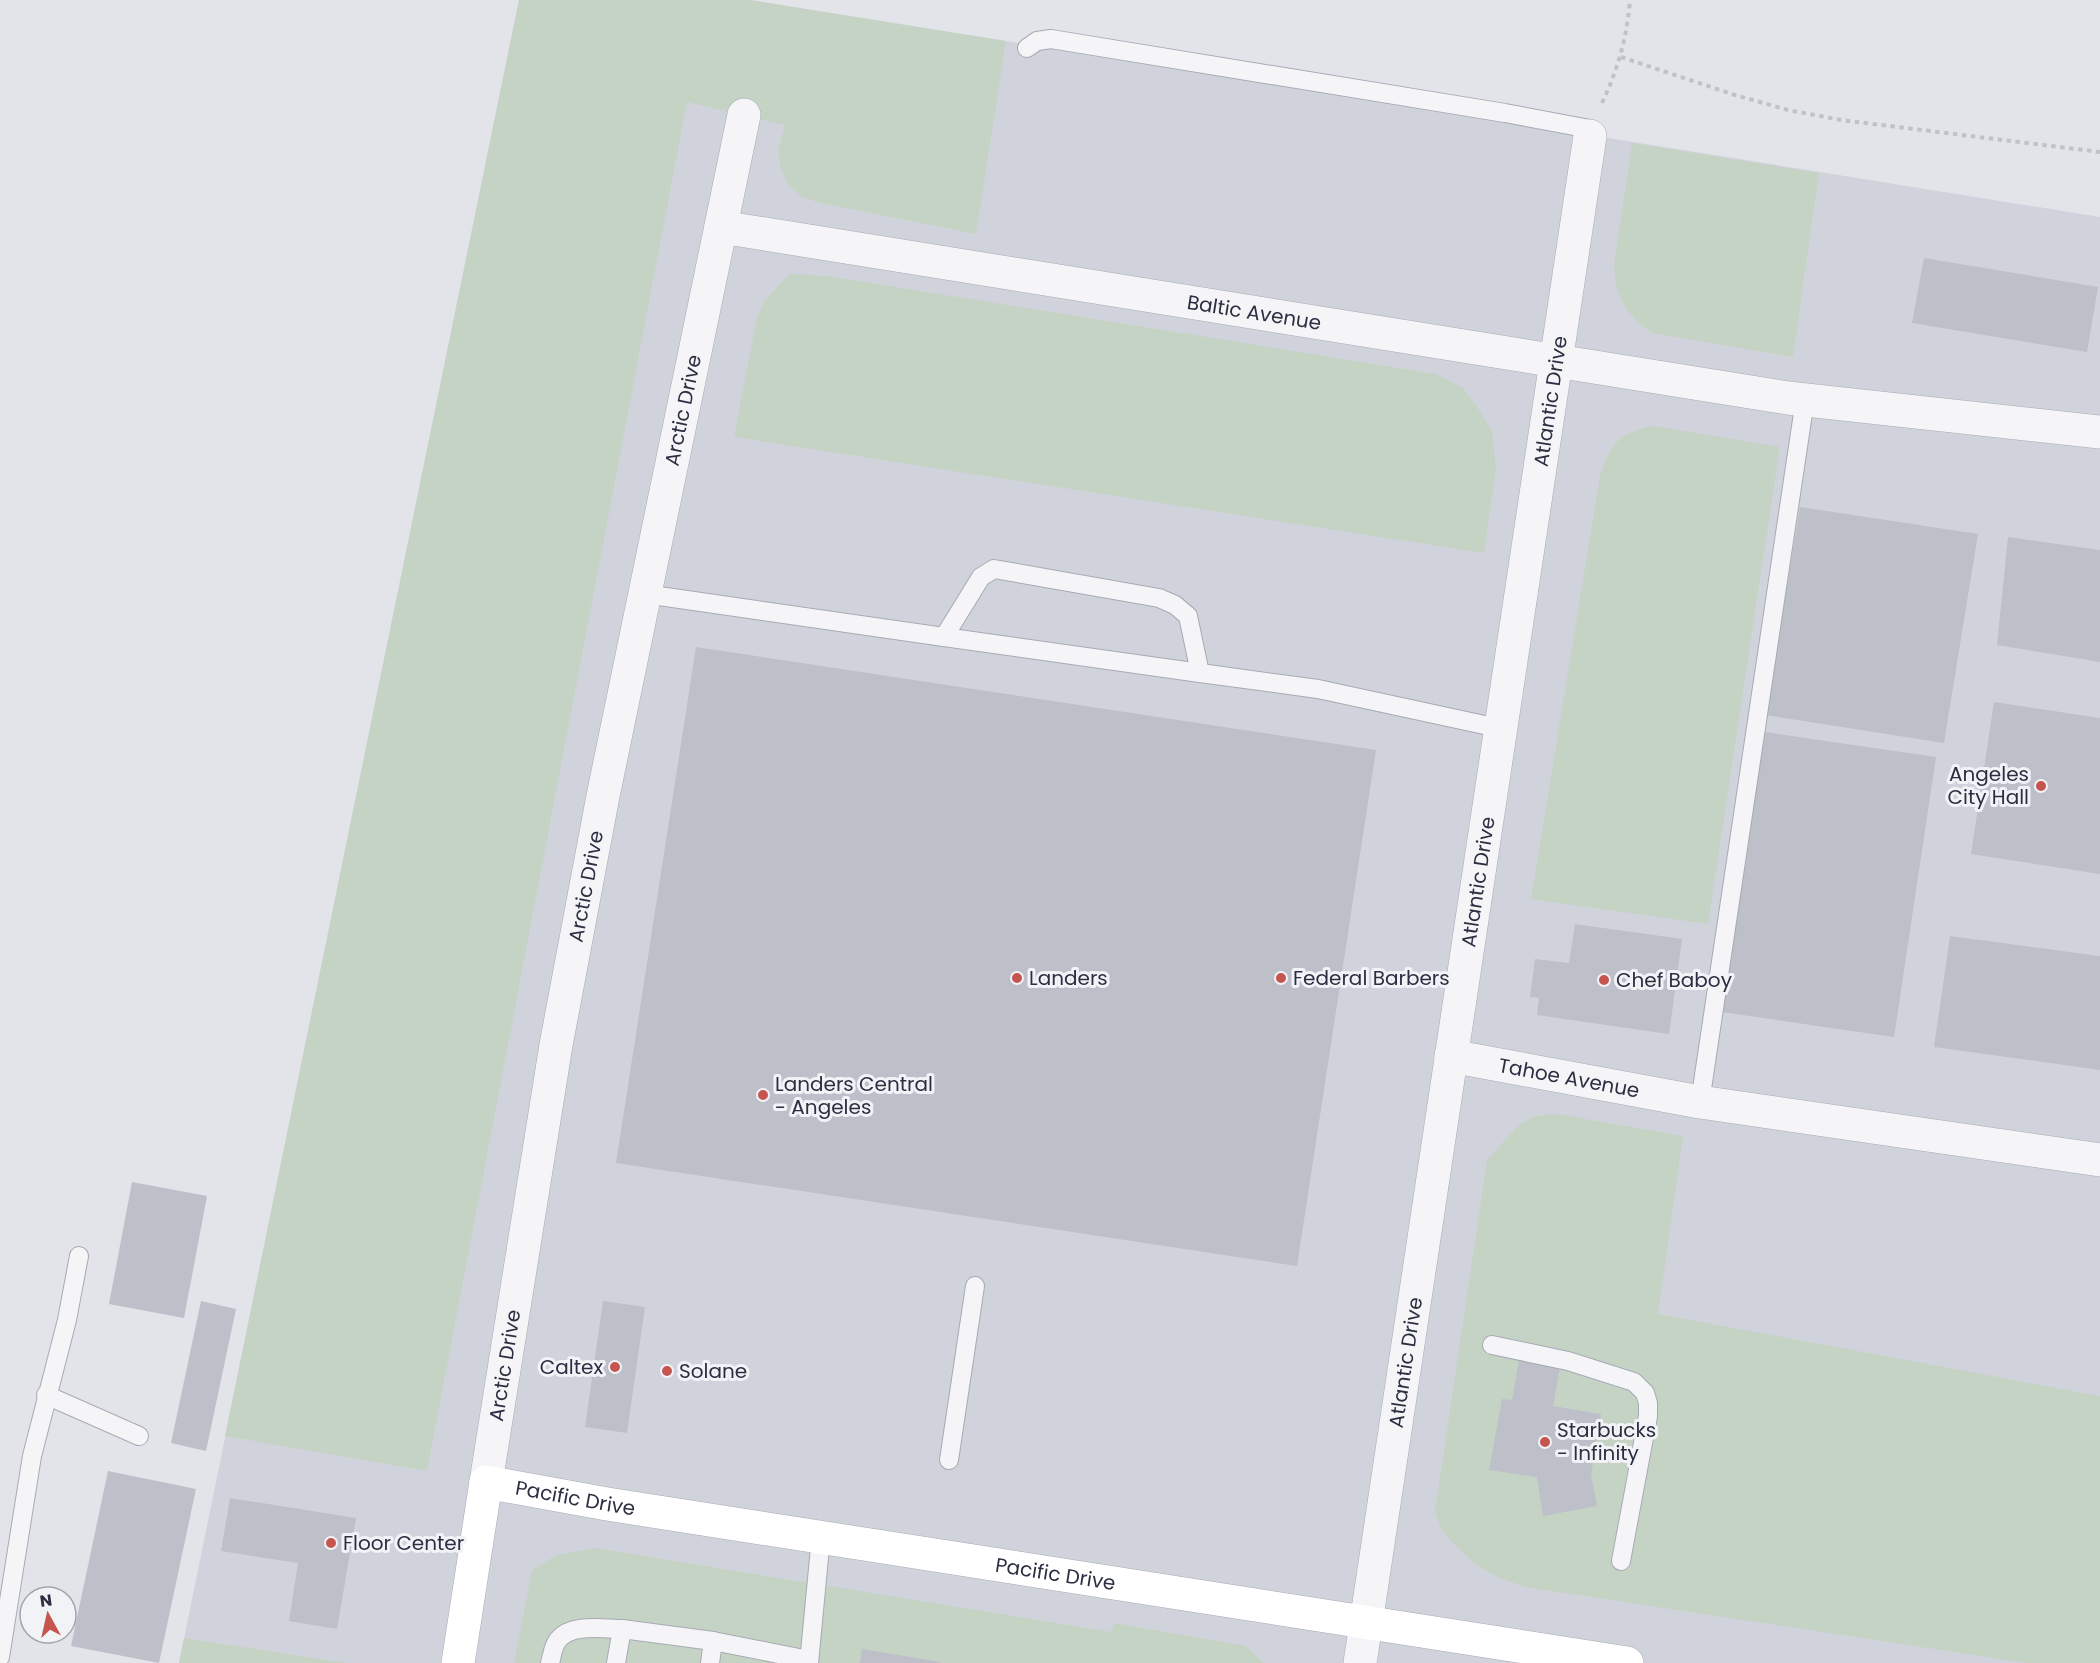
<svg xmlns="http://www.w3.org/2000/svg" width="2100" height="1663" viewBox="0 0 2100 1663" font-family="Poppins,sans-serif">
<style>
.built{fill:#d1d3dc}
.green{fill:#c5d3c4}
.building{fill:#bdbfc9}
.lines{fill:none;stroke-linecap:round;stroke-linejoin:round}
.lane-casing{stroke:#a7aab4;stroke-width:20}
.street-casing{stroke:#a7aab4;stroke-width:34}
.secondary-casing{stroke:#a7aab4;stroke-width:34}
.path{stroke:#c0c2c8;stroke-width:4;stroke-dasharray:4.5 4.5;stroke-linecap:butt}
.lane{stroke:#f5f5f8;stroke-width:18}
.street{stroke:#f5f5f8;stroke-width:33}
.secondary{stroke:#fff;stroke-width:33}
.poi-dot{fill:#c65550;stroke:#f2f3f7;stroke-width:2}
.labels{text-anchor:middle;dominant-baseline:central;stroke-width:6;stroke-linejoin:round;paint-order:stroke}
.street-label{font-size:20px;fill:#2b2f41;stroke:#f2f3f7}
.poi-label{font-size:20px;fill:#2b2f41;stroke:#f2f3f7;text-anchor:start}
</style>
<rect width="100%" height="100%" fill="#e2e4ea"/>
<!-- built -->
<polygon class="built" points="519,0 750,0 2100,217 2100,1663 179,1663"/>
<!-- green -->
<g class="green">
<polygon points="519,0 750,0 1006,41 976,234 820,203 800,196 787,183 780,166 778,149 785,125 687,102 427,1471 225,1436"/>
<path d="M1632,143L1819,173L1793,357L1652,333C1625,314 1615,297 1614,264Z"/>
<polygon points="790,274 828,276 1436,374 1463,388 1478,408 1492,432 1496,468 1484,553 734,437 757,317 764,301"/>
<path d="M1653,426L1780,447L1708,924L1531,899L1600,476C1611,443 1618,433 1653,426Z"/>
<polygon points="1557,1114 1683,1136 1658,1314 2100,1396 2100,1663 2027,1663 1525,1587 1497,1577 1475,1564 1450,1540 1441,1529 1435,1511 1487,1160 1519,1125 1535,1116"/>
<polygon points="595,1548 1112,1632 1114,1623 1246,1646 1264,1663 514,1663 532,1570 557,1555"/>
<polygon points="184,1638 347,1663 179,1663"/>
</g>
<!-- building -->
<g class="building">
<polygon points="1924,258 2098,287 2087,352 1912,323"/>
<polygon points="1800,507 1978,534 1944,743 1766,715"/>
<polygon points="2008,537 2100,550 2100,662 1997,645"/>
<polygon points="696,647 1376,750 1297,1266 616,1163"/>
<polygon points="1994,702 2100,718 2100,874 1971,854"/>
<polygon points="1764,732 1936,757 1894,1037 1722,1012"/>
<polygon points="1575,924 1682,939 1669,1034 1537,1015 1539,998 1530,997 1535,959 1569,963"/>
<polygon points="1950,936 2100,956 2100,1070 1934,1047"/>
<polygon points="132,1182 207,1196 184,1318 109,1304"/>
<polygon points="201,1301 236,1309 206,1451 171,1443"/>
<polygon points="603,1301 645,1307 627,1433 585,1427"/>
<polygon points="1519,1360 1560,1367 1553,1406 1601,1414 1591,1475 1597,1506 1543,1516 1537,1477 1489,1470 1502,1399 1512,1400"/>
<polygon points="108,1471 196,1489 159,1663 71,1646"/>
<polygon points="230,1498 356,1518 337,1629 289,1621 298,1563 221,1551"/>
<polygon points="862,1649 940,1662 940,1663 860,1663"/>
</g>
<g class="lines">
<!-- lane casing -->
<g class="lane-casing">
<g id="lane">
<polyline points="1027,48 1037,41 1051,39 1505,113 1590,129"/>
<polyline points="645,594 944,637 981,577 994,569 1159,598 1175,605 1188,616 1200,673 1318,689 1503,729"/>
<polyline points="944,637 1200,673"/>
<polyline points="1700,1102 1805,400"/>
<polyline points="1492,1345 1568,1361 1634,1382 1645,1393 1648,1403 1648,1416 1621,1561"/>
<polyline points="46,1395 139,1436"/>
<polyline points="949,1460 975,1286"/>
<polyline points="0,1657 32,1456 67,1320 79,1256"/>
<path d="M550,1663C552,1656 553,1646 558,1640C571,1623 603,1629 622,1629"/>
<polyline points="616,1663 622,1629 713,1641 809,1660"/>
<polyline points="710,1663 713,1641"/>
<polyline points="809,1663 821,1537"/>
</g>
</g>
<!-- street casing -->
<g class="street-casing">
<g id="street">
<path id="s1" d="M721,227L1788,398L2100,432"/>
<path id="s2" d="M1451,1056L1700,1102L2100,1160"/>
<path id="s3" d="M486,1482L556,1045L603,796L744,115"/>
<path id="s4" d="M1360,1663C1437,1154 1514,645 1590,136"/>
</g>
</g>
<!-- secondary casing -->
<g class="secondary-casing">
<g id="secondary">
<path id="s5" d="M458,1663L486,1482L607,1504L1627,1663"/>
</g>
</g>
<!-- path -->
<g class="path">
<polyline points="1621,57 1735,95 1788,110 1841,120 2100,152"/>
<path d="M1602,103C1618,69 1627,37 1630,0"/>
</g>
<!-- lane -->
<use href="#lane" class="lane"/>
<!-- street -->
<use href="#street" class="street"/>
<!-- secondary -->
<use href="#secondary" class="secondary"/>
</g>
<!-- markers -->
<g class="poi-dot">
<circle cx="2041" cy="786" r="6"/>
<circle cx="1017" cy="978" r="6"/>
<circle cx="1281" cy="978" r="6"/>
<circle cx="1604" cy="980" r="6"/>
<circle cx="763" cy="1095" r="6"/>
<circle cx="615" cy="1367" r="6"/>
<circle cx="667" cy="1371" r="6"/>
<circle cx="1545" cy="1442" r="6"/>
<circle cx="331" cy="1543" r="6"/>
</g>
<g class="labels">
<!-- street labels -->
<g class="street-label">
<text stroke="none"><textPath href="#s1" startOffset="540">Baltic Avenue</textPath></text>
<text stroke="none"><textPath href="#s4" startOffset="1276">Atlantic Drive</textPath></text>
<text stroke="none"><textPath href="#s3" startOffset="1090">Arctic Drive</textPath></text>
<text stroke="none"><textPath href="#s4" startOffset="790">Atlantic Drive</textPath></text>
<text stroke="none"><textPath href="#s3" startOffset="604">Arctic Drive</textPath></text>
<text stroke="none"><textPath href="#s2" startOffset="120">Tahoe Avenue</textPath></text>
<text stroke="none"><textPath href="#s4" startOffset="304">Atlantic Drive</textPath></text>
<text stroke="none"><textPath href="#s3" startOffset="118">Arctic Drive</textPath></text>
<text stroke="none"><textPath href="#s5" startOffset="274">Pacific Drive</textPath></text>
<text stroke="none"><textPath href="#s5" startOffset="760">Pacific Drive</textPath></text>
</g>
<!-- poi labels -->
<g class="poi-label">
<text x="2029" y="774" text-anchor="end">Angeles<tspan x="2029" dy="23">City Hall</tspan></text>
<text x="1029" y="978">Landers</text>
<text x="1293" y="978">Federal Barbers</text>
<text x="1616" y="980">Chef Baboy</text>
<text x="775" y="1084">Landers Central<tspan x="775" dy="23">- Angeles</tspan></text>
<text x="603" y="1367" text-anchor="end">Caltex</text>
<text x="679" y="1371">Solane</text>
<text x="1557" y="1430">Starbucks<tspan x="1557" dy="23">- Infinity</tspan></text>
<text x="343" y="1543">Floor Center</text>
</g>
</g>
<!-- north arrow -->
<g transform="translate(48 1615) rotate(352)"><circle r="28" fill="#f2f3f7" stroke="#a2a5ae" stroke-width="1.5"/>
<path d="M0-4.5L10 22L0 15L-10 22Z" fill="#c65550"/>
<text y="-9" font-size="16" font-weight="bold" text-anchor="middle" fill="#2b2f41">N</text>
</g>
</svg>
